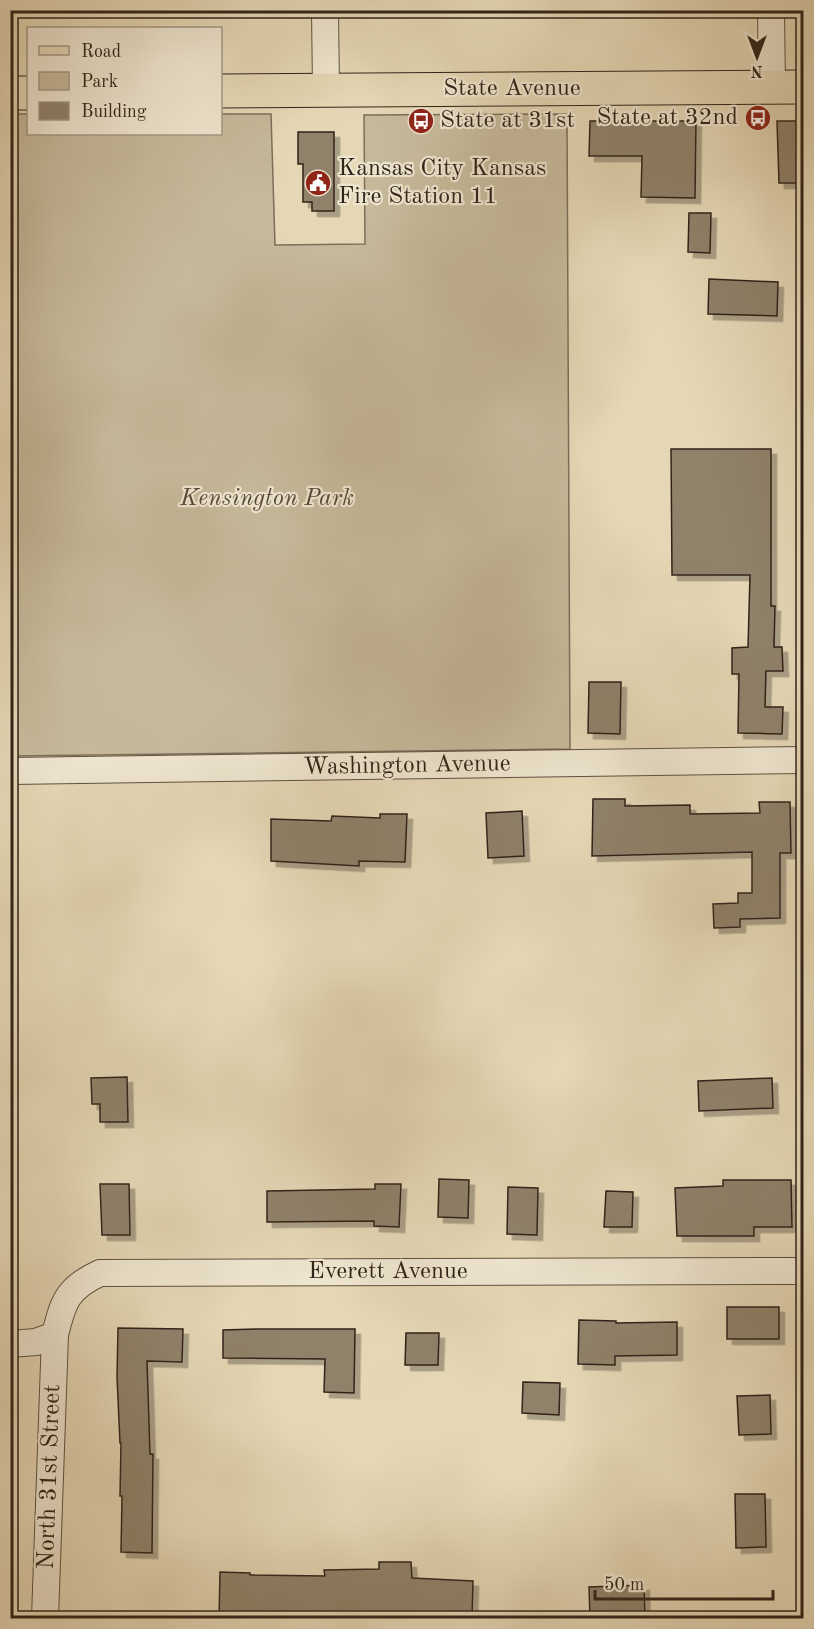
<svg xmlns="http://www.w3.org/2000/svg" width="814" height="1629" viewBox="0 0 814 1629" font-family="'Old Standard TT',serif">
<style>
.green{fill:#c6b99b;stroke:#7c6e5a;stroke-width:1.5}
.building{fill:#8f816b;stroke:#31241a;stroke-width:1.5;filter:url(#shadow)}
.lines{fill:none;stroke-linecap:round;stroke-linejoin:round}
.minor-casing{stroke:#5e5141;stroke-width:28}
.primary-casing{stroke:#31241a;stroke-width:35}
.minor{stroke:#eee5cf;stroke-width:26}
.primary{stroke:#e5d7b5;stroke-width:33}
.labels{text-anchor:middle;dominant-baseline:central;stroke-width:4.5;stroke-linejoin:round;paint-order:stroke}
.street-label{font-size:24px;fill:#31241a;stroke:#eee5cf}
.poi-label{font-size:24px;fill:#31241a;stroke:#eee5cf;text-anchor:start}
.park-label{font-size:24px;font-style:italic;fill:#56493a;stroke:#eee5cf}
</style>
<defs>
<filter id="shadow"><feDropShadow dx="5.5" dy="5.5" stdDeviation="0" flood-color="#0004"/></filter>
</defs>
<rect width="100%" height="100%" fill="#e5d7b5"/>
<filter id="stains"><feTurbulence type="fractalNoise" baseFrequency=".00333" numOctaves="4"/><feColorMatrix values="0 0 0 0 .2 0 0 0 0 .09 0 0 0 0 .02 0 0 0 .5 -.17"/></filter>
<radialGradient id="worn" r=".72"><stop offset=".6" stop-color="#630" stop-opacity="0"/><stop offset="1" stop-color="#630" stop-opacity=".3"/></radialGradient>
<!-- green -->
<polygon class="green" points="10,114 28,114 28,134 220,134 221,114 271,114 275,245 365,244 364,115 567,114 570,749 11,756"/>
<!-- building -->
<g class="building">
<polygon points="590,121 696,121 695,198 641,197 642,156 589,156"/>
<polygon points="777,121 804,121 804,183 779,183"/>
<polygon points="298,132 334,132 334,211 312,211 312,202 303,202 303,164 298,164"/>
<polygon points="689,213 711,213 710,253 688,252"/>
<polygon points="709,279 778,282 777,316 708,314"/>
<polygon points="671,449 771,449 771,606 775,606 774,647 782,647 783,671 766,671 765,707 783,707 782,734 738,733 739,674 732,674 732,648 748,647 750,575 672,575"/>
<polygon points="589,682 621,682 620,734 588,733"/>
<polygon points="593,799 625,799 625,806 690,805 690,814 760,813 759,802 790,802 791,853 780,853 780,918 740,919 740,927 714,928 713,904 738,903 738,893 752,893 752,852 592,856"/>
<polygon points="522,811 524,856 488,858 486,813"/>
<polygon points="380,814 407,814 405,862 359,861 359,866 271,861 271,819 331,821 332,816 380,818"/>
<polygon points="127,1077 128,1122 100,1122 100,1104 92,1104 91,1078"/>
<polygon points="772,1078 773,1108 699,1111 698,1081"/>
<polygon points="439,1179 469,1180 468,1218 438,1217"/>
<polygon points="723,1180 791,1180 792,1227 754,1227 754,1236 677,1236 675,1188 723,1186"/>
<polygon points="100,1184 129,1184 130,1235 102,1235"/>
<polygon points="375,1184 401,1184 399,1227 374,1226 374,1221 267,1222 267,1191 375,1189"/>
<polygon points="508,1187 538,1188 537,1235 507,1234"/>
<polygon points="606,1191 633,1192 632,1227 604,1227"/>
<rect x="727" y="1307" width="52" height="32"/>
<polygon points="579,1320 616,1321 616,1323 677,1322 677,1355 615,1356 615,1365 578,1364"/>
<polygon points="118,1328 183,1329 182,1362 147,1361 150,1454 153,1454 152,1553 121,1552 122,1496 120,1496 121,1443 120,1443 117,1377"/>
<polygon points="258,1329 355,1329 354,1393 324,1392 325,1359 223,1358 223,1330"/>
<polygon points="406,1333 439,1333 438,1365 405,1365"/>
<polygon points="523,1382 560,1383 559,1415 522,1413"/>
<polygon points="770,1395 771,1434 739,1435 737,1396"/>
<polygon points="735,1494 765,1494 766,1547 736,1548"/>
<polygon points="379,1562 411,1562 412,1578 473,1581 472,1618 441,1618 441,1613 355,1615 355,1618 219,1618 220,1572 250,1573 250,1575 325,1576 324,1570 379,1569"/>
<polygon points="644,1585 645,1618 590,1618 589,1587"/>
</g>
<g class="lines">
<!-- minor casing -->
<g class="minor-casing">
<g id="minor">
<polyline points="325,10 326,90"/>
<polyline points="771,10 772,88"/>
<polyline points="10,771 804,760"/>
<path d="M10,1344L36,1342L55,1335C63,1302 67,1288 100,1273L804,1271"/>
<polyline points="45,1618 55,1335"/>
</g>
</g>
<!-- primary casing -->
<g class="primary-casing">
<g id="primary">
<polyline points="220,91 804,87"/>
<polyline points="10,93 28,93"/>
</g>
</g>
<!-- minor -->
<use href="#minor" class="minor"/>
<!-- primary -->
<use href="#primary" class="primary"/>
</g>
<!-- icons -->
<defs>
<g id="bus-disc" transform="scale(1.35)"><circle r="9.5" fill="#8f2418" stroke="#eee5cf"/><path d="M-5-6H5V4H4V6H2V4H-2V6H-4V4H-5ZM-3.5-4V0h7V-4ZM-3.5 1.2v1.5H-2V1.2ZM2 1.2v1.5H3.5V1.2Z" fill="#fff"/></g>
<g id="civic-disc" transform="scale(1.35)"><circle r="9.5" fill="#8f2418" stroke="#eee5cf"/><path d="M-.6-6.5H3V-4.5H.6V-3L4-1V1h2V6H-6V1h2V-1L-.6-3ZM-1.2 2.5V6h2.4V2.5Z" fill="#fff"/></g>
</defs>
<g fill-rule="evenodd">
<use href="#bus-disc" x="758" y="118"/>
<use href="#bus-disc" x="421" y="121"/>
<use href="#civic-disc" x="318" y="183"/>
</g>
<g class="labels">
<!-- street labels -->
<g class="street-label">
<text x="512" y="89">State Avenue</text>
<text transform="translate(407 766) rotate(-1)">Washington Avenue</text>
<text x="388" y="1272">Everett Avenue</text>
<text transform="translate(50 1477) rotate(-88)">North 31st Street</text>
</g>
<!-- poi labels -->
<g class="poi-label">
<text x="738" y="118" text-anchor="end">State at 32nd</text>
<text x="440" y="121">State at 31st</text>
<text x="338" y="169">Kansas City Kansas<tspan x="338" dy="28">Fire Station 11</tspan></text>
</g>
<!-- park labels -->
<g class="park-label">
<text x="267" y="499">Kensington Park</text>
</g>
</g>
<!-- margin -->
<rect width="814" height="1629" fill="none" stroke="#e5d7b5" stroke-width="36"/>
<rect x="12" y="12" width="790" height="1605" fill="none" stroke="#31241a" stroke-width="3"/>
<rect x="18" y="18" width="778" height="1593" fill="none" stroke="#31241a" stroke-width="1.5"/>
<!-- legend -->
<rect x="27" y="27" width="195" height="108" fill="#eee5cf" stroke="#a29887" stroke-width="1.5"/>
<rect x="39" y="46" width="30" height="9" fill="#e5d7b5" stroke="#a29887" stroke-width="1.5"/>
<text x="81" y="57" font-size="18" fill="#31241a">Road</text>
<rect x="39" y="72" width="30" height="18" fill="#c6b99b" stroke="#a29887" stroke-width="1.5"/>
<text x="81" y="87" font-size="18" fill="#31241a">Park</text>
<rect x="39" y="102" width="30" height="18" fill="#8f816b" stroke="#a29887" stroke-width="1.5"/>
<text x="81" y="117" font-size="18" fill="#31241a">Building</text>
<!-- north arrow -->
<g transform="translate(757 57) rotate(180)" stroke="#eee5cf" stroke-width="4.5" paint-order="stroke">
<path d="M0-4.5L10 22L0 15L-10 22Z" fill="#31241a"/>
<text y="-9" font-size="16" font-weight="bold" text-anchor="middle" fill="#31241a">N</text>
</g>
<!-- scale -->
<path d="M595 1590v9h178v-9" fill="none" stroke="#31241a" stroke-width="3"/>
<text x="604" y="1590" font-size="18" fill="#31241a" stroke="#eee5cf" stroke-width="4.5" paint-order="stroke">50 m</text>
<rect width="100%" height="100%" filter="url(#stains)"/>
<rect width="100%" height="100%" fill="url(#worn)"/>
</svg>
